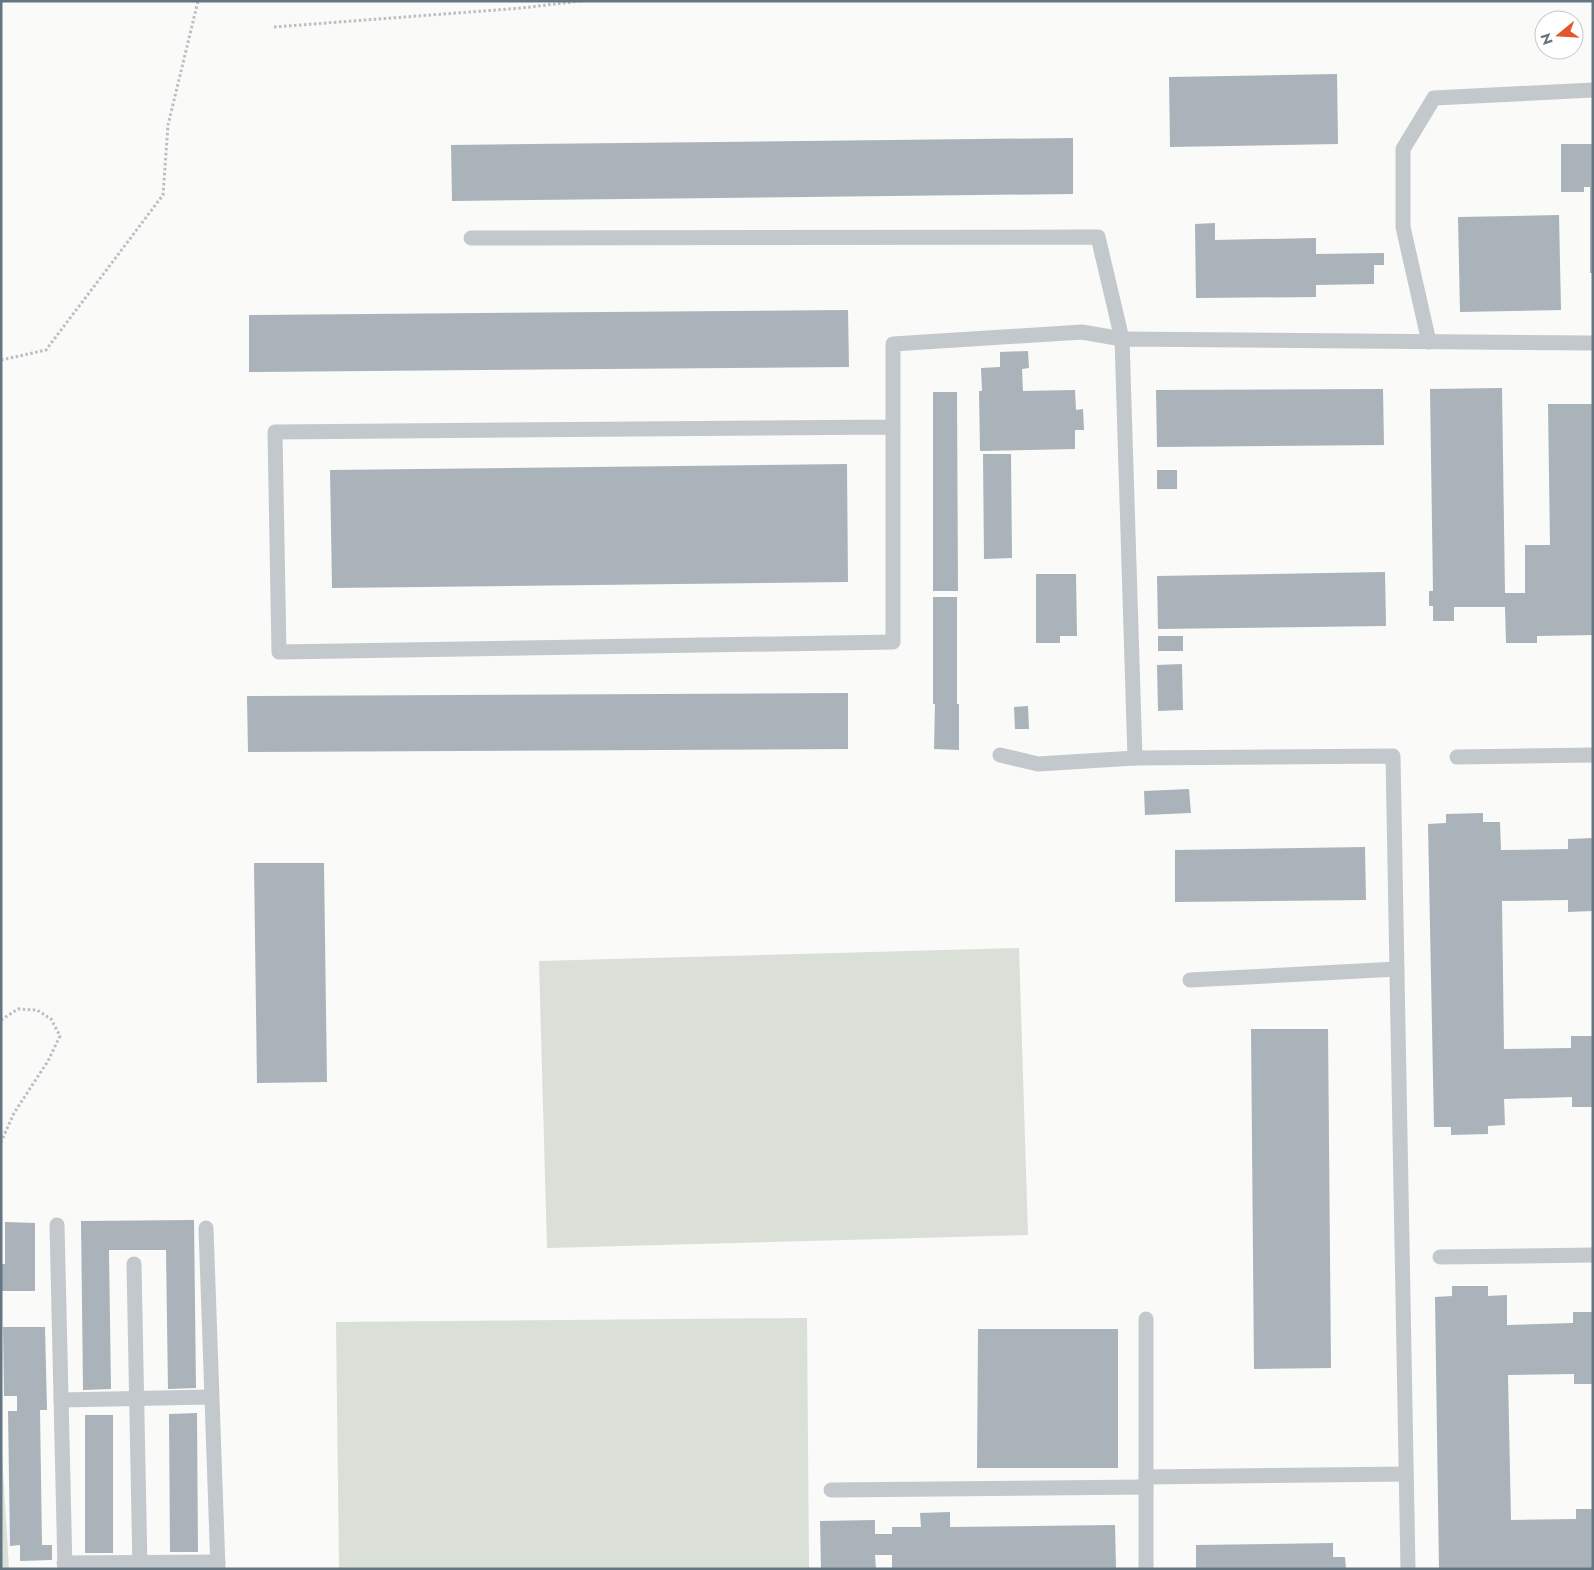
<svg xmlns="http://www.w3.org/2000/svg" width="1594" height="1570" viewBox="0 0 1594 1570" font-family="Jost,sans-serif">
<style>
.green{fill:#dadfd7}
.building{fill:#aab3b9}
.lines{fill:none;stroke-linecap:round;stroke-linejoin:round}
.path{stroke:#bbbfc2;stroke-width:3;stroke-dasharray:2.5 2.5;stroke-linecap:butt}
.service{stroke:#c3c8cc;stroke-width:15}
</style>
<rect width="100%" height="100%" fill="#fafaf8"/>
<!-- green -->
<g class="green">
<polygon points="1019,948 1028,1235 547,1248 539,961"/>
<polygon points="807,1318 809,1569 339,1569 336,1322"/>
<polygon points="1,1438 9,1569 1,1569"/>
</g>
<!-- building -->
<g class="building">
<polygon points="1337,74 1338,144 1170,147 1169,77"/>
<polygon points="1073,138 1073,194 452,201 451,145"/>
<polygon points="1561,144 1593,144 1593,273 1590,273 1590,187 1584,187 1584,192 1561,192"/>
<polygon points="1559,215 1561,310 1460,312 1458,217"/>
<polygon points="1215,223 1215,240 1316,238 1316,254 1384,253 1384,265 1374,265 1374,284 1316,285 1316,297 1196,298 1195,224"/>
<polygon points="848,310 849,367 249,372 249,315"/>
<polygon points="1028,351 1029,368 1022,369 1023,391 1075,390 1076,410 1083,409 1084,430 1075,430 1075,449 980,451 979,391 982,391 981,368 1000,367 1000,352"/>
<polygon points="1502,388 1505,593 1525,593 1525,545 1550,545 1548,404 1593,404 1593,635 1537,636 1537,643 1506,643 1505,607 1454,607 1454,621 1433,621 1433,606 1429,606 1429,591 1433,591 1430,389"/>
<polygon points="1383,389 1384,445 1157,447 1156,390"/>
<polygon points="933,392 957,392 958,591 933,591"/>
<polygon points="983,454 1011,454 1012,558 984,559"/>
<polygon points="847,464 848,582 332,588 330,470"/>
<rect x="1157" y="470" width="20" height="19"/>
<polygon points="1385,572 1386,626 1158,629 1157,576"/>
<polygon points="1036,574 1076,574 1077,636 1060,636 1060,643 1036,643"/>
<polygon points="933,597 957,597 957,704 959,704 959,750 934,749 935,704 933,704"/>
<rect x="1158" y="636" width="25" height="15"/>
<polygon points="1182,664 1183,710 1158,711 1157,665"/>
<polygon points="848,693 848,749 248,752 247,696"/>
<polygon points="1028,706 1029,729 1015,729 1014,707"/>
<polygon points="1189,789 1191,813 1145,815 1144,791"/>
<polygon points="1483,813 1483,822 1500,822 1501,850 1568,849 1568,839 1593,838 1593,911 1568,912 1568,900 1502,901 1504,1049 1571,1048 1571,1036 1593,1036 1593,1107 1572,1107 1572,1097 1504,1099 1505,1125 1488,1126 1488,1134 1451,1135 1451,1127 1434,1127 1428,824 1446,823 1446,814"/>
<polygon points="1365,847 1366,900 1175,902 1175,850"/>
<polygon points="254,863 324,863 327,1082 257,1083"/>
<polygon points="1251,1029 1328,1029 1331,1368 1254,1369"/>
<polygon points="194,1220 196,1388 168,1389 166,1250 109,1250 111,1389 83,1390 81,1221"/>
<polygon points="5,1222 35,1223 35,1291 1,1291 1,1264 5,1264"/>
<polygon points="1452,1286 1488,1286 1488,1296 1507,1295 1507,1325 1573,1323 1573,1312 1593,1312 1593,1384 1574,1384 1574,1374 1508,1375 1511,1520 1576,1519 1576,1509 1593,1509 1593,1569 1439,1569 1435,1297 1452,1296"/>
<polygon points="3,1327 45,1327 47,1410 40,1410 42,1545 52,1545 52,1560 20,1561 20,1545 10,1546 8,1411 17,1411 17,1396 4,1396"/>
<polygon points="978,1329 1118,1329 1118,1468 977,1468"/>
<polygon points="197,1413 198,1552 170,1552 169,1414"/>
<rect x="85" y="1415" width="28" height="138"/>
<polygon points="950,1512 950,1527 1115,1525 1116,1569 892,1569 892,1555 875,1555 876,1569 821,1569 820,1521 875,1520 875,1534 892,1534 892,1527 921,1527 920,1513"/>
<polygon points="1333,1543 1333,1557 1345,1557 1346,1569 1196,1569 1196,1545"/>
</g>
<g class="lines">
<!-- path -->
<g class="path">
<polyline points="274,27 522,8 580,1"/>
<polyline points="1,360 46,350 163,195 168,125 198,1"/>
<polyline points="1,1020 18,1009 37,1010 51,1019 60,1036 48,1061 14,1113 1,1142"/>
</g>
<!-- service -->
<g class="service">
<polyline points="471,238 1098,237 1122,339 1082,332 893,344 893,642 279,652 275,432 893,427"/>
<polyline points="1429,342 1403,227 1403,149 1434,98 1593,90"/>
<polyline points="1000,755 1038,764 1135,758"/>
<polyline points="1457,757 1593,755"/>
<polyline points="1190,980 1397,969"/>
<polyline points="57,1225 65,1569"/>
<polyline points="206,1228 218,1569"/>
<polyline points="1440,1257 1593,1255"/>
<polyline points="134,1264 140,1569"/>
<polyline points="1146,1319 1146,1477"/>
<polyline points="61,1400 211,1397"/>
<polyline points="831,1490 1146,1487"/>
<polyline points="64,1563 218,1562"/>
<polyline points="1146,1569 1146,1477 1406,1474"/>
<polyline points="1408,1569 1393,756 1135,758 1122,339 1593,343"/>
</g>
</g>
<!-- border -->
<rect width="1594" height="1570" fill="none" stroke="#657683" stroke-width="5"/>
<!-- north arrow -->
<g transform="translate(1559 35) rotate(252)"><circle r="24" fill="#ffffff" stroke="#c1c8cd"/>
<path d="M0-4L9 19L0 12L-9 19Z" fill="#e4572e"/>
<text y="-8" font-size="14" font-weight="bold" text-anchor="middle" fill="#657683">N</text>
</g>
</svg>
